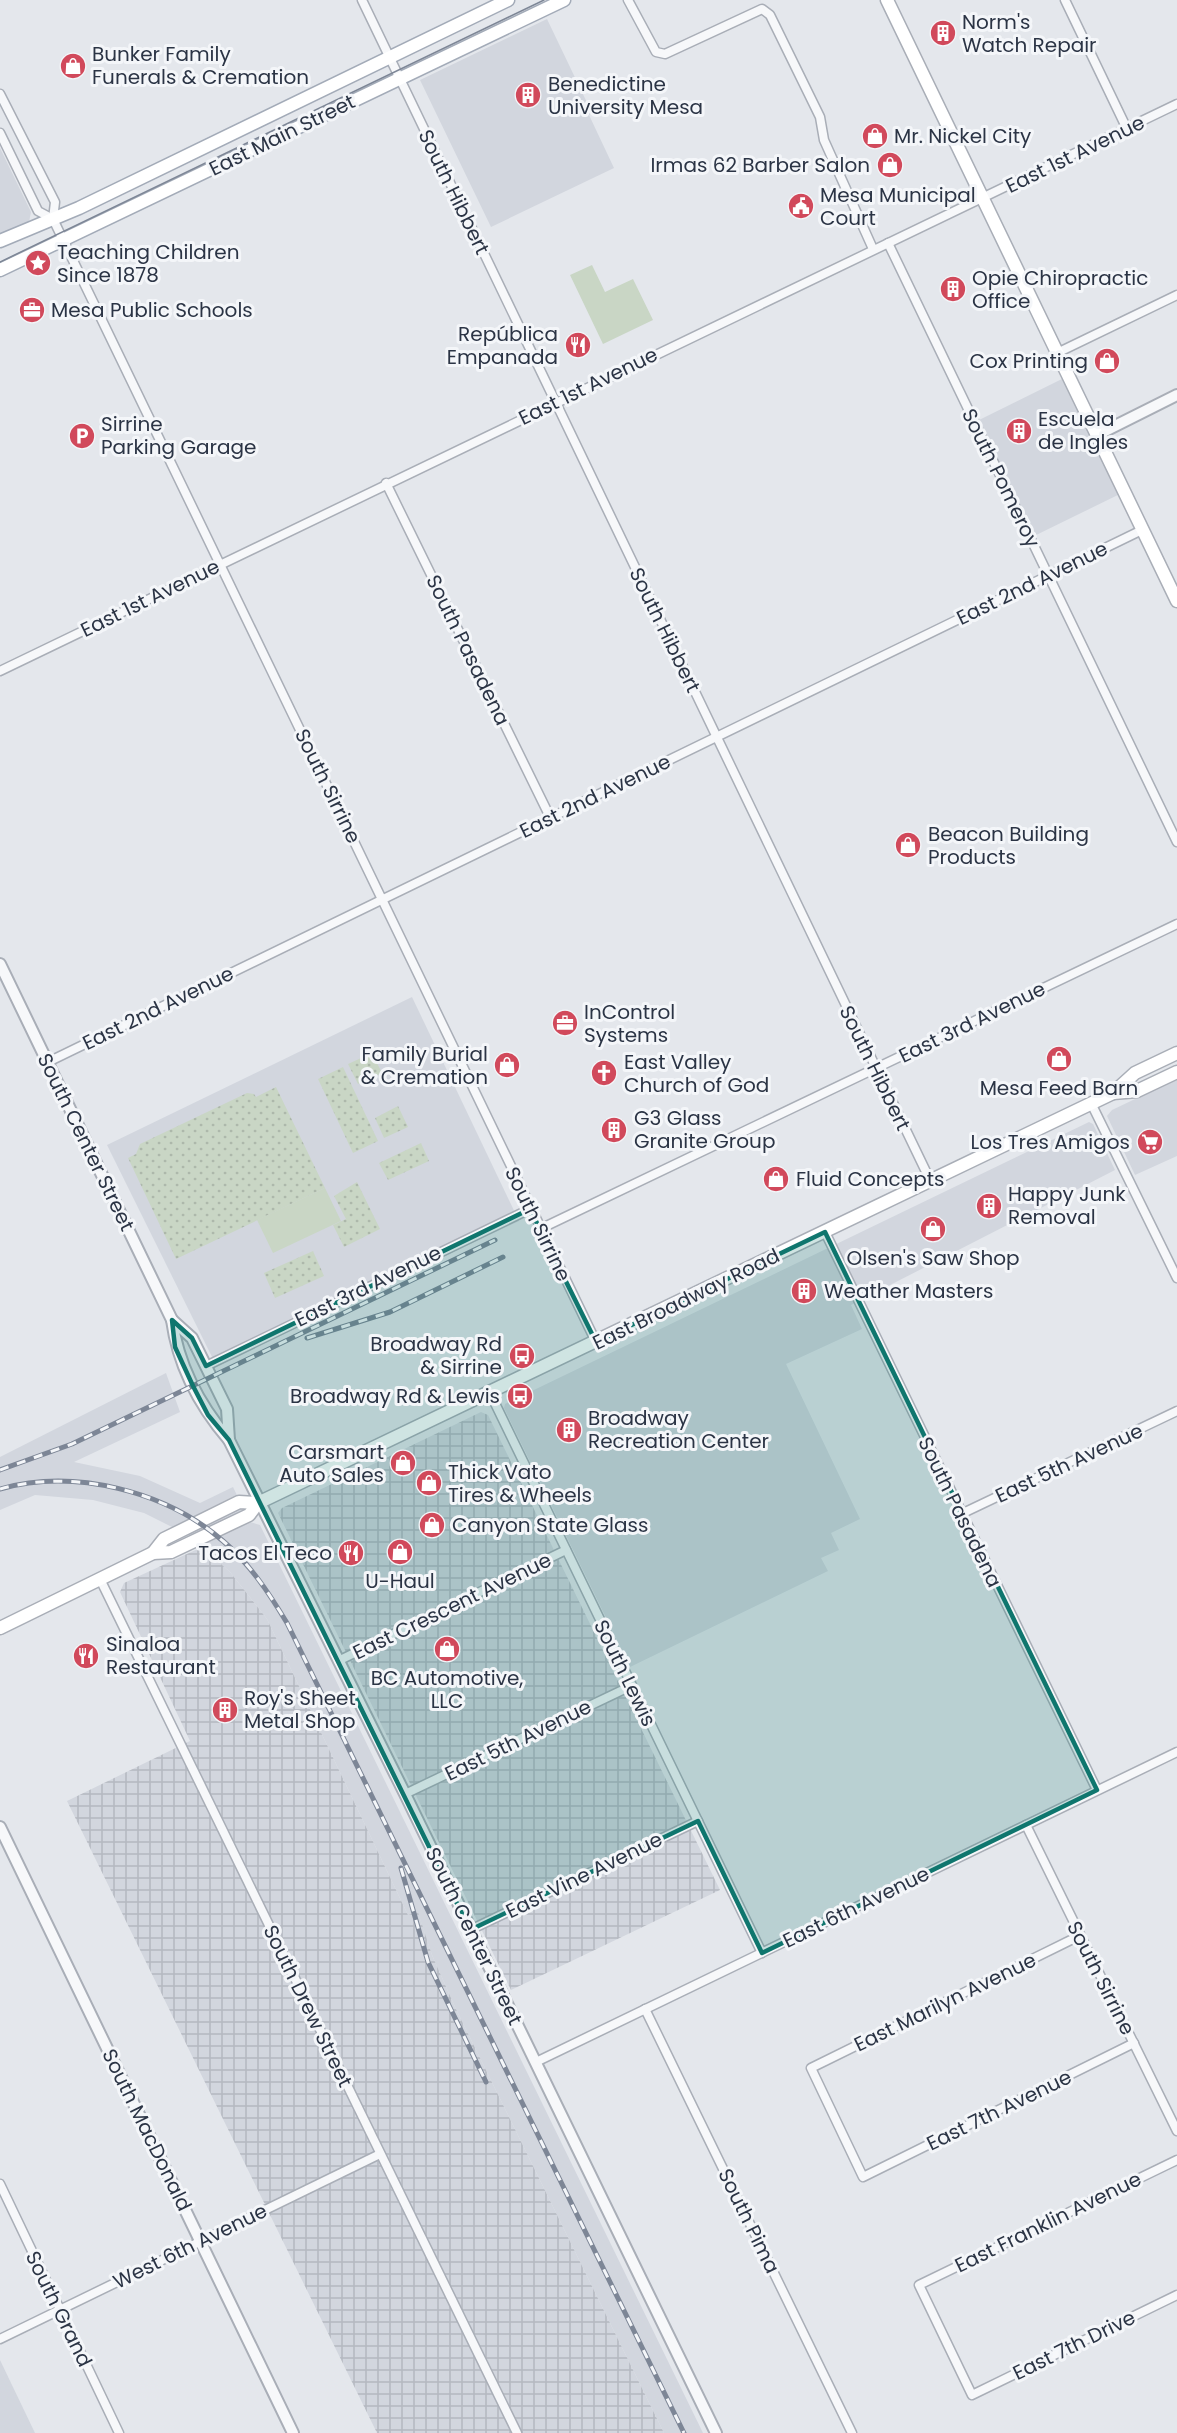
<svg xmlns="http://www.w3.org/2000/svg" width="1177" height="2433" viewBox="0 0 1177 2433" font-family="Poppins,sans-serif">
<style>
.built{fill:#d2d6de}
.industrial{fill:url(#industrial-grid)}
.grass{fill:url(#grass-dots)}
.garden{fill:#c9d6c5}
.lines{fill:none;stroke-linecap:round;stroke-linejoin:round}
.minor-casing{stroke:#a9aeb7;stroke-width:11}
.tertiary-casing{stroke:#a9aeb7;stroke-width:14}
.secondary-casing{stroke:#a9aeb7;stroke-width:15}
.primary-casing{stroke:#a3abb8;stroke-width:15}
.minor{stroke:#f7f8fa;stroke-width:8}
.tertiary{stroke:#f7f8fa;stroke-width:10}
.secondary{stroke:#fff;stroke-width:12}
.primary{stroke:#fff;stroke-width:12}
.tram{stroke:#7d8696;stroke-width:1.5}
.rail-casing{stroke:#7d8696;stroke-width:5}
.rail{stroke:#f4f6f9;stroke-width:3;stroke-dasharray:9;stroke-linecap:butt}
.marked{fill:#0f766e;fill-opacity:0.2;stroke:#0f766e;stroke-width:4.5;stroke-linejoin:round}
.labels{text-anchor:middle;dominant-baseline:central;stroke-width:6;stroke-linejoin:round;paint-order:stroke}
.poi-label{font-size:20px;fill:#2b3445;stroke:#f4f6f9;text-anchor:start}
.street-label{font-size:20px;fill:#2b3445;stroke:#f4f6f9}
</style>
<defs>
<pattern id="industrial-grid" width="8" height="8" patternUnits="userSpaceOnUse" patternTransform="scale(1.5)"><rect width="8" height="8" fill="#d2d6de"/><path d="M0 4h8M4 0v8" fill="none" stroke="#b4b8c0"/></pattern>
<pattern id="grass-dots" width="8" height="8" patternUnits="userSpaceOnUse" patternTransform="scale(1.5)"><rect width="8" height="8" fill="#c9d6c5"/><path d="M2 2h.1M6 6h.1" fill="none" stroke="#adb8ab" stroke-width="1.8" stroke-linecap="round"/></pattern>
</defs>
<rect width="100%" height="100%" fill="#e4e7ec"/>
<!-- built -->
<g class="built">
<polygon points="547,19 592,113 589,115 614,168 491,227 420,80"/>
<polygon points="0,148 31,212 29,222 0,235"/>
<polygon points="1068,376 1124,492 1030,538 975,422"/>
<polygon points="412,997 519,1221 216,1365 107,1145"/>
<polygon points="1177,1079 1177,1156 1135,1175 1107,1116 1112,1110"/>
<polygon points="1089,1122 1093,1124 1115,1170 851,1305 862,1329 786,1364 860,1519 831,1533 839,1550 821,1558 828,1571 630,1667 504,1408 505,1404"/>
<polygon points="166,1373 180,1412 74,1462 140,1476 200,1503 233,1487 250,1522 260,1525 703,2433 664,2433 455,2007 432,1955 418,1913 408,1915 267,1619 230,1572 190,1536 144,1513 93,1500 35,1495 0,1510 0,1457"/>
<polygon points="0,2360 35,2433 0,2433"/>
</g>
<!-- industrial -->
<g class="industrial">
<polygon points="481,1412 488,1415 720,1890 511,1990 278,1513 282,1508"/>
<polygon points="202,1547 230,1572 267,1619 408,1915 418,1912 432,1955 455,2007 664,2433 377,2433 67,1801 190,1741 120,1592 124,1583"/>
</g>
<!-- grass -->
<g class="grass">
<polygon points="372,1053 382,1073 358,1084 348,1064"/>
<polygon points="343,1067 378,1141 353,1153 318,1079"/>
<polygon points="276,1087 325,1188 176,1259 128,1158 136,1154 140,1144 247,1093 254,1094 256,1097"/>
<polygon points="398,1106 408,1127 384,1138 375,1118"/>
<polygon points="421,1143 429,1161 388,1180 379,1163"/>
<polygon points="357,1182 380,1229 344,1247 333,1225 346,1219 334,1196"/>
<polygon points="313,1251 324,1276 275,1298 264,1273"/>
</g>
<!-- garden -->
<g class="garden">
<polygon points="592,265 605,292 633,279 653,320 603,344 570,275"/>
<polygon points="325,1188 341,1221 273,1253 257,1220"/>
</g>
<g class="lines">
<!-- minor casing -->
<g class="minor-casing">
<g id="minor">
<polyline points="362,0 931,1182"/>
<polyline points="628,0 656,52 665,54 762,9 770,15 820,117 824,140 873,249"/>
<polyline points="1065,0 1127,129"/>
<polyline points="0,94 55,202 53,219 596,1342"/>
<polyline points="0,133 38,211 53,219"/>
<polyline points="888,243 1177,842"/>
<polyline points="1057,353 1177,295"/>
<polyline points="386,483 550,817"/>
<polyline points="0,671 1177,104"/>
<polyline points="48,1062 1142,530"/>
<polyline points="1091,1103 1177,1278"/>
<polyline points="540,1229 1177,924"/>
<polyline points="825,1232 1097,1790"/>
<polyline points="206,1366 530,1209"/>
<polyline points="490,1393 762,1953"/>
<polyline points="961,1514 1177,1411"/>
<polyline points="100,1579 517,2433"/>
<polyline points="338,1661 566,1550"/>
<polyline points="405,1794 631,1686"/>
<polyline points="1026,1825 1177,2131"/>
<polyline points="470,1930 698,1821"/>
<polyline points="1079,1936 811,2068 863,2177 1134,2043"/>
<polyline points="645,2009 852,2433"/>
<polyline points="536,2062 1177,1752"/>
<polyline points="1177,2160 919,2285 972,2395 1177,2295"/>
<polyline points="0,2184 119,2433"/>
<polyline points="0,2339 380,2154"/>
</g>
</g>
<!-- tertiary casing -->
<g class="tertiary-casing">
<g id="tertiary">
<polyline points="1097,435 1177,395"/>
<path d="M0,964L172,1320C178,1365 200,1406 229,1440L405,1794L716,2433"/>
<polyline points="172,1320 192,1338 227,1409 229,1440"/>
<polyline points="0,1827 293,2433"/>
</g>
</g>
<!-- secondary casing -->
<g class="secondary-casing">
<g id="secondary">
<polyline points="887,0 1177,601"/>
<polyline points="1113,1093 1137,1091 1177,1072"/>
<polyline points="153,1553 164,1539 239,1502 258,1503"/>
<polyline points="0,1628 153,1553 171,1552 249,1515 258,1503 1113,1093 1135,1073 1177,1053"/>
</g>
</g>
<!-- primary casing -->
<g class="primary-casing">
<g id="primary">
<polyline points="0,241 79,208 508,0"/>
<polyline points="0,270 564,0"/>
</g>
</g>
<!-- minor -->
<use href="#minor" class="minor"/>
<!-- tertiary -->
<use href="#tertiary" class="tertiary"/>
<!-- secondary -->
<use href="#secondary" class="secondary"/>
<!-- primary -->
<use href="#primary" class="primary"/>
<!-- tram -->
<polyline class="tram" points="0,262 544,0"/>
<!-- rail casing -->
<g class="rail-casing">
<g id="rail">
<polyline points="307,1338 390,1312 503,1257"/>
<polyline points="0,1470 72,1444 495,1240"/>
<path d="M0,1489C74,1468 166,1491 223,1541C250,1564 269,1593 287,1623L684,2433"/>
<polyline points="401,1868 428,1962 486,2082"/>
</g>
</g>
<!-- rail -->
<use href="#rail" class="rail"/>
</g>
<!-- marked area -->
<path class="marked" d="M530,1209L596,1342L825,1232L1097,1790L762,1953L698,1821L470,1930L229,1440L208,1415L193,1386L175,1347L172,1320L192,1338L206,1366Z"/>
<!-- icons -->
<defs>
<g id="building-disc" transform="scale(1.35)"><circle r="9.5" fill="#d1495b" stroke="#f4f6f9"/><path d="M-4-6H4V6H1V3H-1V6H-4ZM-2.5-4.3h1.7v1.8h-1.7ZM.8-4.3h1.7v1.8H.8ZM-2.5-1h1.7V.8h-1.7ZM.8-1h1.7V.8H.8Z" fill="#fff"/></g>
<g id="shop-disc" transform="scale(1.35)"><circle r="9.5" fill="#d1495b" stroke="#f4f6f9"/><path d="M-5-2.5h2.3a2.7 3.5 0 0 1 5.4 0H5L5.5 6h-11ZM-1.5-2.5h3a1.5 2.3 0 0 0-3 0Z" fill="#fff"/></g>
<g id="civic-disc" transform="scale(1.35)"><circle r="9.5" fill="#d1495b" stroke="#f4f6f9"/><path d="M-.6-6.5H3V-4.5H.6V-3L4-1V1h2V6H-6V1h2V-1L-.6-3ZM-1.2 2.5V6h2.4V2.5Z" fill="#fff"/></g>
<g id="sight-disc" transform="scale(1.35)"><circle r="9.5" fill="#d1495b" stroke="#f4f6f9"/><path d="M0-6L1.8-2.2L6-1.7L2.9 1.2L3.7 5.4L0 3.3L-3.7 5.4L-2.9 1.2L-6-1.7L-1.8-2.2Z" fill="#fff"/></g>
<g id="office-disc" transform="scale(1.35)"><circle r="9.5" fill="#d1495b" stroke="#f4f6f9"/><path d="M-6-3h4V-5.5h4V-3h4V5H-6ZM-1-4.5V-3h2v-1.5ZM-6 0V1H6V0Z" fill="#fff"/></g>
<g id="restaurant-disc" transform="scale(1.35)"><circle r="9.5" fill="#d1495b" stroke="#f4f6f9"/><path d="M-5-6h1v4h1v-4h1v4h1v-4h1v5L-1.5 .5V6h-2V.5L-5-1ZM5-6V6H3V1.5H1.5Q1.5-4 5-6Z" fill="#fff"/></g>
<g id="parking-disc" transform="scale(1.35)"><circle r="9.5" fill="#d1495b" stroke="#f4f6f9"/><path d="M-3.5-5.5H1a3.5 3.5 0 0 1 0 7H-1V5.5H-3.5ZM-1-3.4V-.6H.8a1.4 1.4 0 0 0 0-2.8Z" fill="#fff"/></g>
<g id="church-disc" transform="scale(1.35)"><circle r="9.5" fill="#d1495b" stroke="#f4f6f9"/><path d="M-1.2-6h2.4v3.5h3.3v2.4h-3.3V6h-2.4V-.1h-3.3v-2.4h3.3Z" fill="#fff"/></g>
<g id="supermarket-disc" transform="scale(1.35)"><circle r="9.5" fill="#d1495b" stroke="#f4f6f9"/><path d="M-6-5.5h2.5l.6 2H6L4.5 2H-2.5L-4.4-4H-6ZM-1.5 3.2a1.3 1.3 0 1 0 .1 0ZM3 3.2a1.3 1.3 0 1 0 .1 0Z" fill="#fff"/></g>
<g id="bus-disc" transform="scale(1.35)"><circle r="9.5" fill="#d1495b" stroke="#f4f6f9"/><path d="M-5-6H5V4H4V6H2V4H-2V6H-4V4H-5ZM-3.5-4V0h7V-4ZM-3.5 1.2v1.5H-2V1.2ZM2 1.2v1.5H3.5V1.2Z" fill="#fff"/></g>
</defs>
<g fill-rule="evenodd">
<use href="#building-disc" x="943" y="33"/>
<use href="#shop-disc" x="73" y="66"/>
<use href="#building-disc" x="528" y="95"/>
<use href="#shop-disc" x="875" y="136"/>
<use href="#shop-disc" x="890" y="165"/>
<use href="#civic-disc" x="801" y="206"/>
<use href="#sight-disc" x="38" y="263"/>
<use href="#building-disc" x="953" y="289"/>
<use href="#office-disc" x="32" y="310"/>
<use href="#restaurant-disc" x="578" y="345"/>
<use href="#shop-disc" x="1107" y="361"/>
<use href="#building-disc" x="1019" y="431"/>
<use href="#parking-disc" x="82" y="436"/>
<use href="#shop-disc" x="908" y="845"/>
<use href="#office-disc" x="565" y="1023"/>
<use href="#shop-disc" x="1059" y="1059"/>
<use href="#shop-disc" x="507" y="1065"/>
<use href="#church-disc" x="604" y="1073"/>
<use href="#building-disc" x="614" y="1130"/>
<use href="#supermarket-disc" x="1150" y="1142"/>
<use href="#shop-disc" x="776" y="1179"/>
<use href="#building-disc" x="989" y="1206"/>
<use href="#shop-disc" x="933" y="1229"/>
<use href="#building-disc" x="804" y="1291"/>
<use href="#bus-disc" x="522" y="1356"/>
<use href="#bus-disc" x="520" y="1396"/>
<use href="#building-disc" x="569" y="1430"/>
<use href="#shop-disc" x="403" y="1463"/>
<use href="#shop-disc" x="429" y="1483"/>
<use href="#shop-disc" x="432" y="1525"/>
<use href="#shop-disc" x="400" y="1552"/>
<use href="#restaurant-disc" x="351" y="1553"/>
<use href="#shop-disc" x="447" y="1649"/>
<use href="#restaurant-disc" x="86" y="1656"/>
<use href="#building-disc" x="225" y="1710"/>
</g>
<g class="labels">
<!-- poi labels -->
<g class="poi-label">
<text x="962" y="22">Norm's<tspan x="962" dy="23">Watch Repair</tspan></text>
<text x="92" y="54">Bunker Family<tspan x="92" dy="23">Funerals &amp; Cremation</tspan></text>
<text x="548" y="84">Benedictine<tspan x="548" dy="23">University Mesa</tspan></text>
<text x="894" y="136">Mr. Nickel City</text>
<text x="870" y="165" text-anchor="end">Irmas 62 Barber Salon</text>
<text x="820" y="195">Mesa Municipal<tspan x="820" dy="23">Court</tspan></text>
<text x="57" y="252">Teaching Children<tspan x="57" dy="23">Since 1878</tspan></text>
<text x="972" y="278">Opie Chiropractic<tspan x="972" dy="23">Office</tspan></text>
<text x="51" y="310">Mesa Public Schools</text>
<text x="558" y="334" text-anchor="end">República<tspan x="558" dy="23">Empanada</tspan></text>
<text x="1088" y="361" text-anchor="end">Cox Printing</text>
<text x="1038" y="419">Escuela<tspan x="1038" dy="23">de Ingles</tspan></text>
<text x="101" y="424">Sirrine<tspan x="101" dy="23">Parking Garage</tspan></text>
<text x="928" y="834">Beacon Building<tspan x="928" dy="23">Products</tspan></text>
<text x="584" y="1012">InControl<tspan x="584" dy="23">Systems</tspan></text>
<text x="488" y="1054" text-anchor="end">Family Burial<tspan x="488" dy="23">&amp; Cremation</tspan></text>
<text x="624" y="1062">East Valley<tspan x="624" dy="23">Church of God</tspan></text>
<text x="1059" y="1088" text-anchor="middle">Mesa Feed Barn</text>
<text x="634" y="1118">G3 Glass<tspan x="634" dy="23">Granite Group</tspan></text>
<text x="1130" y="1142" text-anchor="end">Los Tres Amigos</text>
<text x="796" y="1179">Fluid Concepts</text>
<text x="1008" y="1194">Happy Junk<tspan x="1008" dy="23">Removal</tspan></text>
<text x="933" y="1258" text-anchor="middle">Olsen's Saw Shop</text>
<text x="824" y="1291">Weather Masters</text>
<text x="502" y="1344" text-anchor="end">Broadway Rd<tspan x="502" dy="23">&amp; Sirrine</tspan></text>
<text x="500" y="1396" text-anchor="end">Broadway Rd &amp; Lewis</text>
<text x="588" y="1418">Broadway<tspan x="588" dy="23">Recreation Center</tspan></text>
<text x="384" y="1452" text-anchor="end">Carsmart<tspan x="384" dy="23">Auto Sales</tspan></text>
<text x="448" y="1472">Thick Vato<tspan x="448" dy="23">Tires &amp; Wheels</tspan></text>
<text x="452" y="1525">Canyon State Glass</text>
<text x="332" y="1553" text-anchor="end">Tacos El Teco</text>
<text x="400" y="1581" text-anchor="middle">U-Haul</text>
<text x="106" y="1644">Sinaloa<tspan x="106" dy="23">Restaurant</tspan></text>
<text x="447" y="1678" text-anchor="middle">BC Automotive,<tspan x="447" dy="23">LLC</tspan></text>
<text x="244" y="1698">Roy's Sheet<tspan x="244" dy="23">Metal Shop</tspan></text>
</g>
<!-- street labels -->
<g class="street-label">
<text transform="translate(282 135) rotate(-26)">East Main Street</text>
<text transform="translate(1075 154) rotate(-26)">East 1st Avenue</text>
<text transform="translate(454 192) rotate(64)">South Hibbert</text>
<text transform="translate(588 386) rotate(-26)">East 1st Avenue</text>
<text transform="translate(1001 478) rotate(64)">South Pomeroy</text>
<text transform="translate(1032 583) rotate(-26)">East 2nd Avenue</text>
<text transform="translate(150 598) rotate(-26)">East 1st Avenue</text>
<text transform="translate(665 630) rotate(64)">South Hibbert</text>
<text transform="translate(468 650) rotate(64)">South Pasadena</text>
<text transform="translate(328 786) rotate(64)">South Sirrine</text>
<text transform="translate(595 796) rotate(-26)">East 2nd Avenue</text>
<text transform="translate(158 1008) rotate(-26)">East 2nd Avenue</text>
<text transform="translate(972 1022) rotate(-26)">East 3rd Avenue</text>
<text transform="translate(875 1068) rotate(64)">South Hibbert</text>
<text transform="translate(86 1142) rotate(64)">South Center Street</text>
<text transform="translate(538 1224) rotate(64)">South Sirrine</text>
<text transform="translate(368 1286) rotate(-26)">East 3rd Avenue</text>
<text transform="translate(686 1299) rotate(-26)">East Broadway Road</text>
<text transform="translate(1069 1463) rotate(-25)">East 5th Avenue</text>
<text transform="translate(960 1512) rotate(64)">South Pasadena</text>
<text transform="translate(452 1606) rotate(-26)">East Crescent Avenue</text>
<text transform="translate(625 1673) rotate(64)">South Lewis</text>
<text transform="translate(518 1740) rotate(-26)">East 5th Avenue</text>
<text transform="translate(584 1875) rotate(-26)">East Vine Avenue</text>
<text transform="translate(856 1907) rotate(-26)">East 6th Avenue</text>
<text transform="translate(474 1936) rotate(64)">South Center Street</text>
<text transform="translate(1101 1978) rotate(63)">South Sirrine</text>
<text transform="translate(945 2002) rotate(-26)">East Marilyn Avenue</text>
<text transform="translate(308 2006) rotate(64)">South Drew Street</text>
<text transform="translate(999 2110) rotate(-26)">East 7th Avenue</text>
<text transform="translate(147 2130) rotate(64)">South MacDonald</text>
<text transform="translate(749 2221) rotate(64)">South Pima</text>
<text transform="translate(1048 2222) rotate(-26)">East Franklin Avenue</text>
<text transform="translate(190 2246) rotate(-26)">West 6th Avenue</text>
<text transform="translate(59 2309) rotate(64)">South Grand</text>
<text transform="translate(1074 2345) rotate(-26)">East 7th Drive</text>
</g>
</g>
</svg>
